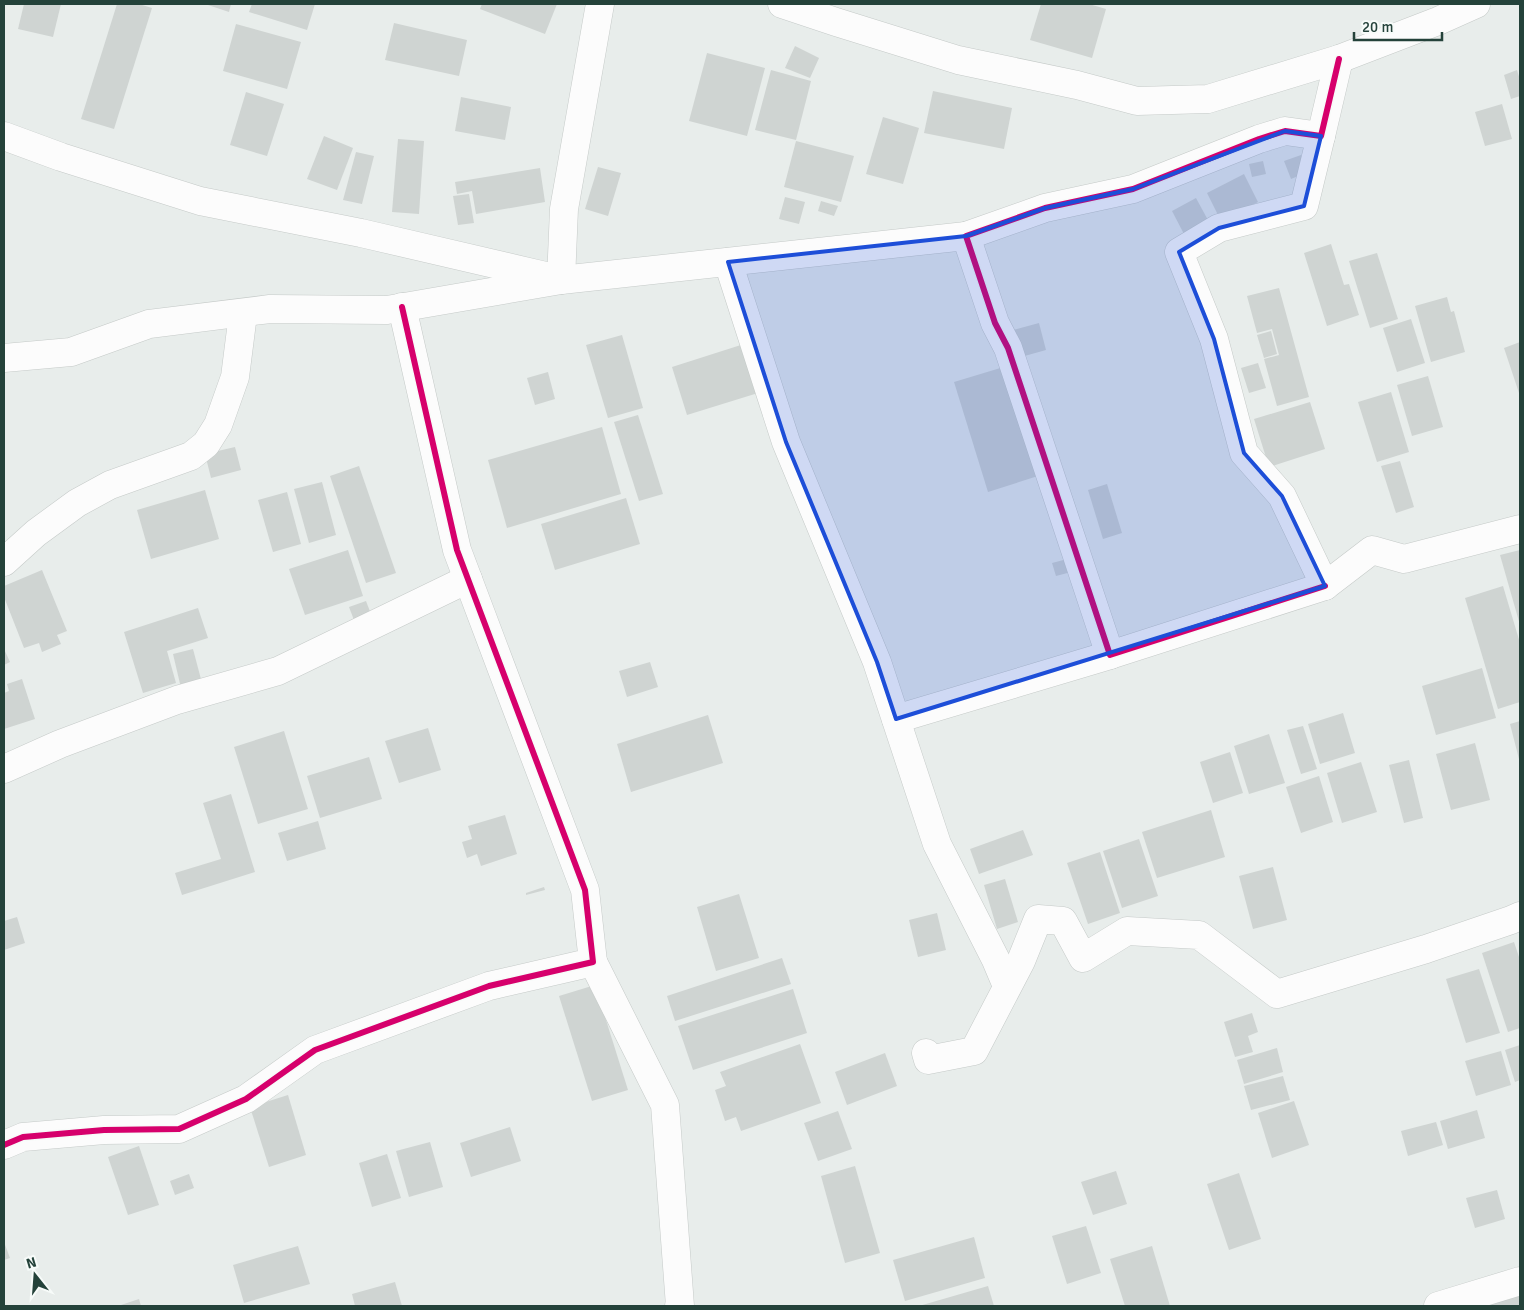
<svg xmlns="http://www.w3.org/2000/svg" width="1524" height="1310" viewBox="0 0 1524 1310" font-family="Signika,sans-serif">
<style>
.building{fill:#cfd4d2}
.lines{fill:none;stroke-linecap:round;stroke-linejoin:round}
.street-casing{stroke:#c5cac8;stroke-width:29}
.street{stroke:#fcfcfc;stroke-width:28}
.cycleway-casing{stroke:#f7fbf9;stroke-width:9}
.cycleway{stroke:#d6006c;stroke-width:6}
.marked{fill:#1d4ed8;fill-opacity:0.2;stroke:#1d4ed8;stroke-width:4;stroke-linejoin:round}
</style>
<rect width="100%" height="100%" fill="#e8edeb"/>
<!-- building -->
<g class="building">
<polygon points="24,4 61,4 53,37 18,29"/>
<polygon points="117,4 139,4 152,8 114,129 81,119"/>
<polygon points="205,4 231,4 229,12"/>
<polygon points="252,4 315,4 307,30 249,12"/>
<polygon points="482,4 557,4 545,34 480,9"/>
<polygon points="1041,4 1089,4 1106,9 1092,58 1030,40"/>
<polygon points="394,23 467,40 459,76 385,60"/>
<polygon points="236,24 301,42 287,89 223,71"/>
<polygon points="795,46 819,58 810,78 785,68"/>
<polygon points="707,53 765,68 747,136 689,121"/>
<polygon points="771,70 811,81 796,140 755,130"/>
<polygon points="1517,70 1520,80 1520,96 1511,99 1504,75"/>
<polygon points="933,91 1012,108 1004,149 924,133"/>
<polygon points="246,92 284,104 267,156 230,145"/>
<polygon points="461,97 511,107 505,140 455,131"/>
<polygon points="1502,104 1512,139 1485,146 1475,112"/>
<polygon points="883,117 919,128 903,184 866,174"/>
<polygon points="324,136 353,148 337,190 307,179"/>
<polygon points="398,139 424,141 419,214 392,212"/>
<polygon points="796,141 854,156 841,202 784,187"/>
<polygon points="356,152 374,156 362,204 343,200"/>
<polygon points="1301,155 1308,172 1291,179 1284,161"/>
<polygon points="1263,161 1266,174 1252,177 1249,164"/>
<polygon points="598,167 621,173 608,216 585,209"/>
<polygon points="540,168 545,202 476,214 472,191 457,194 455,182"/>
<polygon points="1244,174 1258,202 1221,221 1207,193"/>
<polygon points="469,194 474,223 458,225 453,196"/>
<polygon points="785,197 805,202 799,224 779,219"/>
<polygon points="1196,198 1209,222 1185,236 1172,211"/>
<polygon points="821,201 838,206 834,216 818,211"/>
<polygon points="1331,244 1344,285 1349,284 1359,315 1327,326 1304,253"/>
<polygon points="1377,253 1398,319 1370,328 1349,261"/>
<polygon points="1279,288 1309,397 1277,406 1264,359 1279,355 1272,329 1257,333 1247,296"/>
<polygon points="1447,297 1451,312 1454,311 1465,352 1431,362 1415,306"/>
<polygon points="1411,319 1425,363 1397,372 1383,328"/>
<polygon points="1039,323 1046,350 1021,357 1013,330"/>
<polygon points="1271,331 1277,354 1264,358 1257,335"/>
<polygon points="622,335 643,408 608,418 586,345"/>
<polygon points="1520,342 1520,396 1504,348"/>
<polygon points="744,344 758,393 687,415 672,367"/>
<polygon points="1258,363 1266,388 1249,393 1241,368"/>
<polygon points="1007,366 1041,475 988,492 954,382"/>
<polygon points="548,372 555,399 535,405 527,378"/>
<polygon points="1428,376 1443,427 1412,436 1397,385"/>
<polygon points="1391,392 1409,452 1377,462 1358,402"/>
<polygon points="1310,402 1325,449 1269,467 1254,419"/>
<polygon points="638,415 663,494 639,501 614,422"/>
<polygon points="602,427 621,494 507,528 488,460"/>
<polygon points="235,447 241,470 211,478 205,454"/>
<polygon points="1400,461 1414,507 1396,513 1381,466"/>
<polygon points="359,466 396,573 366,583 330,476"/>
<polygon points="322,482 336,535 309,543 294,489"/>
<polygon points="1107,484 1122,533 1103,539 1088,490"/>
<polygon points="205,490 219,539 151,559 137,510"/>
<polygon points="287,492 301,544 273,552 258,500"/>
<polygon points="626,498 640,544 555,570 541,524"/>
<polygon points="348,550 363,596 305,615 289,569"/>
<polygon points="1520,550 1520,625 1500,555"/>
<polygon points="1071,558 1075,571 1056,576 1052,563"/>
<polygon points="42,570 67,631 57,635 61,644 42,652 39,643 24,648 4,597 4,586"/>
<polygon points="1503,586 1520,643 1520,702 1498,709 1465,598"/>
<polygon points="366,601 374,622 357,628 349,607"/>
<polygon points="198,608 208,638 167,651 176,683 143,693 124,632"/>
<polygon points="4,649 10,662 4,665"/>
<polygon points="193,649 202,683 181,688 173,654"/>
<polygon points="650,662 658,687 627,697 619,671"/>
<polygon points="1482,668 1496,718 1436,735 1422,686"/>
<polygon points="22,679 35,719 4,729 4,693 9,691 7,684"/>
<polygon points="1343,713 1355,753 1320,764 1308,724"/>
<polygon points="708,715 723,763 631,792 617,744"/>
<polygon points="1520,721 1520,763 1510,724"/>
<polygon points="1303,726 1317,769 1301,774 1287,730"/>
<polygon points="428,728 441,770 399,783 385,741"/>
<polygon points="284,731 308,809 258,824 234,747"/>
<polygon points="1269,734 1285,783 1249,794 1234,746"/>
<polygon points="1475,743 1490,800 1451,810 1436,754"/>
<polygon points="1230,752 1243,793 1213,803 1200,762"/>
<polygon points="369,757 382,799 320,818 307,776"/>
<polygon points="1409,760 1423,818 1404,823 1389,765"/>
<polygon points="1361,762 1377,812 1342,823 1327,773"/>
<polygon points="1319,776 1333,822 1301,833 1286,787"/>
<polygon points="231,794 255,872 182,895 175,873 221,859 203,803"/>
<polygon points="1211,810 1225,857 1157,878 1142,832"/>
<polygon points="505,815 517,854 481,866 477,854 467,858 462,842 472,839 468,826"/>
<polygon points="318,821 326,849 287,861 278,833"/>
<polygon points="1023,830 1033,855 979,874 970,849"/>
<polygon points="1139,839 1158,896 1122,908 1103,851"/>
<polygon points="1100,852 1120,913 1088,924 1067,863"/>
<polygon points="1273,867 1287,920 1253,929 1239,876"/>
<polygon points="1005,879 1018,922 997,929 984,885"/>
<polygon points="544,887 545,890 526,895 526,893"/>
<polygon points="739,894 759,958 716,971 697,907"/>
<polygon points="937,913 946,950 918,957 909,920"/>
<polygon points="17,917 25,943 4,950 4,921"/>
<polygon points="1514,942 1520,960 1520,1028 1508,1032 1482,953"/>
<polygon points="782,958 791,984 675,1021 667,996"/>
<polygon points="1479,969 1500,1033 1466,1043 1446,979"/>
<polygon points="595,985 628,1090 592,1101 559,996"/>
<polygon points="793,989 807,1033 693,1070 678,1026"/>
<polygon points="1252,1013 1258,1032 1248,1036 1253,1052 1235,1057 1224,1022"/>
<polygon points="800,1044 821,1103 741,1131 736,1117 725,1121 715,1090 726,1086 720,1072"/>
<polygon points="1520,1045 1520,1080 1515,1082 1505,1050"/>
<polygon points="1277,1048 1283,1072 1244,1084 1237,1060"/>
<polygon points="1501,1051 1511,1085 1476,1096 1465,1061"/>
<polygon points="885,1053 897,1086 847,1105 835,1072"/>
<polygon points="1283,1076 1290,1100 1251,1110 1244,1086"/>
<polygon points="288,1095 306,1155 269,1167 250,1107"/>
<polygon points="1294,1101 1309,1145 1272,1158 1258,1113"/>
<polygon points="1477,1110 1485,1138 1448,1149 1440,1121"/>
<polygon points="838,1111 852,1149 818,1161 804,1123"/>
<polygon points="1436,1122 1443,1145 1408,1156 1401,1131"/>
<polygon points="510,1127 521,1161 471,1177 460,1143"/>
<polygon points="430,1142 443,1187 409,1197 396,1151"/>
<polygon points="139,1146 159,1205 128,1215 108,1157"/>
<polygon points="387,1154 401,1198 372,1207 359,1163"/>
<polygon points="855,1166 880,1253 845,1263 821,1176"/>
<polygon points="1116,1171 1127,1204 1093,1215 1081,1182"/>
<polygon points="1239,1173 1261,1239 1229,1250 1207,1184"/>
<polygon points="189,1174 194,1188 175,1195 170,1181"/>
<polygon points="1497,1190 1505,1219 1475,1228 1466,1198"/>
<polygon points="1086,1226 1101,1273 1067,1284 1052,1236"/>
<polygon points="974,1237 985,1278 905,1301 893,1260"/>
<polygon points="4,1242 10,1258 4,1260"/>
<polygon points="298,1246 310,1284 244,1303 233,1265"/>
<polygon points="1152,1246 1170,1306 1125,1306 1110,1259"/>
<polygon points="395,1282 402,1306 355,1306 352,1294"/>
<polygon points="988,1286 994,1306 919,1306"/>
<polygon points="1520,1291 1520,1306 1469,1306"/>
<polygon points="139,1299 141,1306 118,1306"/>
</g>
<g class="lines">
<!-- street casing -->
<g class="street-casing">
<g id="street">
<polyline points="782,4 836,22 958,60 1077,85 1137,101 1208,99 1339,59 1438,21 1476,4"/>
<polyline points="4,136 61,157 200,201 361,233 550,277"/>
<polyline points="1321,136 1304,206 1219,228 1179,252 1214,339 1244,453 1282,496 1325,586 1372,550 1404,559 1520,529"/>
<polyline points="728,262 786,442 877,662 937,844 996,960 1007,986"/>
<polyline points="561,280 564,209 600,4"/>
<polyline points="4,358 71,352 149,324 270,309 387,310 561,280 966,236"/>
<polyline points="4,562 36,533 77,503 110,485 191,456 206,444 218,425 235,377 243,314"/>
<polyline points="1325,586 1110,655 1008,348 995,323 966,236 1045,208 1133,189 1259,139 1285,131 1321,136 1339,59"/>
<polyline points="896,719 1110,655"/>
<polyline points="4,769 60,744 177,700 278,671 468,579"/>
<polyline points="593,962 665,1105 680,1306 679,1306"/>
<polyline points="926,1053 928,1060 974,1051 1021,961 1038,919 1063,921 1083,958 1127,931 1199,935 1277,994 1426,949 1511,920 1520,916"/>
<polyline points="4,1145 23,1137 104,1130 179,1129 246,1099 315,1050 489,986 593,962 585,890 457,550 402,307"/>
<polyline points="1438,1306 1520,1281"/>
</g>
</g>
<!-- street -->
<use href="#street" class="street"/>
<!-- cycleway casing -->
<g class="cycleway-casing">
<g id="cycleway">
<polyline points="1325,586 1110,655 1008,348 995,323 966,236 1045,208 1133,189 1259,139 1285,131 1321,136 1339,59"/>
<polyline points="4,1145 23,1137 104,1130 179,1129 246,1099 315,1050 489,986 593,962 585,890 457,550 402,307"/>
</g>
</g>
<!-- cycleway -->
<use href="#cycleway" class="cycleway"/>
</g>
<!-- marked area -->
<path class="marked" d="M1285,131L1321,136L1304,206L1219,228L1179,252L1214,339L1244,453L1282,496L1325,586L896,719L877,662L786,442L728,262L966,236L1045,208L1133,189Z"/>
<!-- border -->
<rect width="1524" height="1310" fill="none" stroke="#24423a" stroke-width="10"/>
<!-- north arrow -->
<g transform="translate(35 1275) rotate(343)" stroke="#f7fbf9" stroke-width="4" paint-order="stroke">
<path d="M0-4L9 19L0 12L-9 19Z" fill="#24423a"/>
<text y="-8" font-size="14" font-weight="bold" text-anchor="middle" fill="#24423a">N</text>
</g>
<!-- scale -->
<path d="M1354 32v8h88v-8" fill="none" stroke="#24423a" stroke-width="2.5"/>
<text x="1362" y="32" font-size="15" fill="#24423a" stroke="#f7fbf9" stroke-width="4" paint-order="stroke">20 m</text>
</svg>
